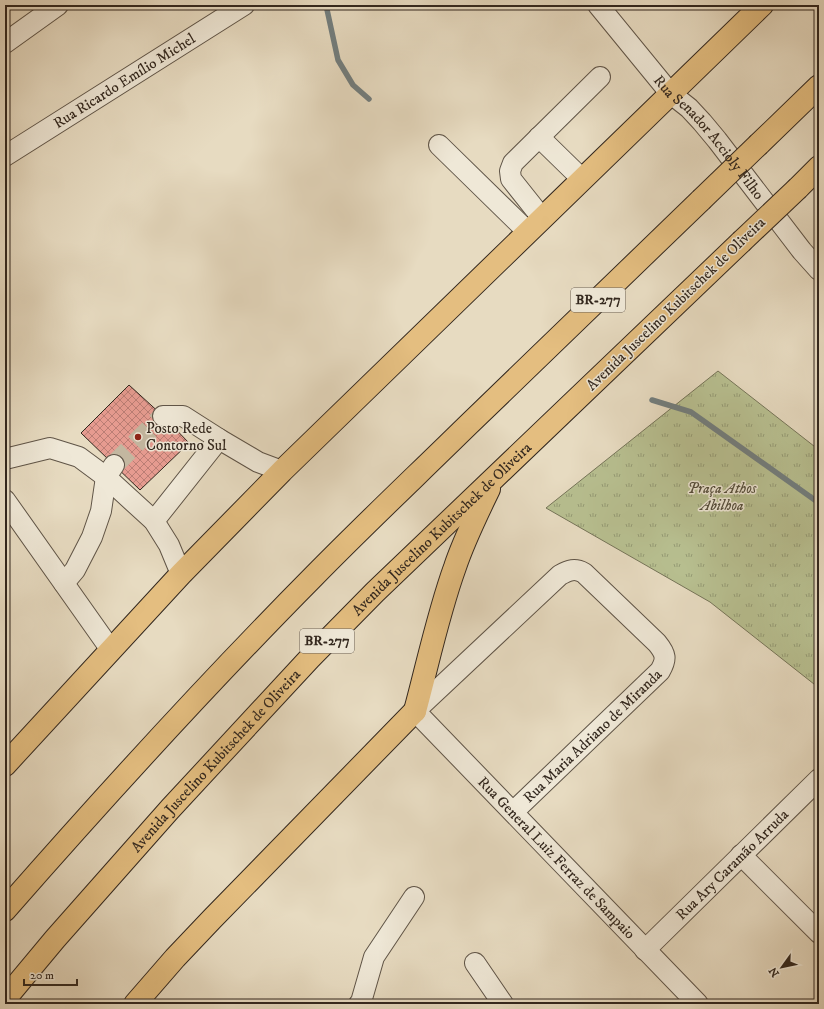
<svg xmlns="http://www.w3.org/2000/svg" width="824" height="1009" viewBox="0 0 824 1009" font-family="'IM FELL DW Pica',serif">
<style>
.park{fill:url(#park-tufts);stroke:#757458}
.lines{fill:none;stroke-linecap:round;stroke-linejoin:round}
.stream{stroke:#727e7f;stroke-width:5.5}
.building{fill:url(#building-cross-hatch);stroke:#32271e}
.minor-tunnel{stroke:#c3b7a0;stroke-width:20;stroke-dasharray:20 10;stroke-linecap:butt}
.minor-casing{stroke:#5f5447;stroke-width:22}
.major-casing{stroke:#32271e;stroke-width:24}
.highway-casing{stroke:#32271e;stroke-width:24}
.minor{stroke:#efe8d7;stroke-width:20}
.major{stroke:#e4be80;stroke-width:22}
.highway{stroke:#e4be80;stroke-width:22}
.highway-bridge-casing{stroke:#32271e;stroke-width:24;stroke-linecap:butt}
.highway-bridge{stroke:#e4be80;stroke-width:22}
.poi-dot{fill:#8f2418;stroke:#efe8d7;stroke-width:1.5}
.labels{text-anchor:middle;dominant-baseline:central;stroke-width:3;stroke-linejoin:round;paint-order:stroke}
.shield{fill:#efe8d7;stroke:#6b6156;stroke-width:1}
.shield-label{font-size:14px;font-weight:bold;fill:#32271e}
.street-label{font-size:15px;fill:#32271e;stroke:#efe8d7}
.poi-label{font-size:15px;fill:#32271e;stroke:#efe8d7;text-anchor:start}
.park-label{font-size:15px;font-style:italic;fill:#544d3b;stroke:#efe8d7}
</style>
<defs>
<pattern id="park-tufts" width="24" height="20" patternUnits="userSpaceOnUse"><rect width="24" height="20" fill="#b8c091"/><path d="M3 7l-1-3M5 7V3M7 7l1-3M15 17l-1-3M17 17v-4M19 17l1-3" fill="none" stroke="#969c76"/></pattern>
<pattern id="building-cross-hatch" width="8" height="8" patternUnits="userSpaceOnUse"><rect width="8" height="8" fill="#e69b90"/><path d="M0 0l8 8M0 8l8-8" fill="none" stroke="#bb7e75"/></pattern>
</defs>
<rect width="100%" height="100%" fill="#e7dbc1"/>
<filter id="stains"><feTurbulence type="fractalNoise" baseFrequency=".005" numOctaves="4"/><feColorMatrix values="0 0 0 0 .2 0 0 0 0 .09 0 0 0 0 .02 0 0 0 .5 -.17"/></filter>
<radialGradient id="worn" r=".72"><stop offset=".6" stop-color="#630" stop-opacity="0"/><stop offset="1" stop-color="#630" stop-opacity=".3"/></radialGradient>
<!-- park -->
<polygon class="park" points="718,371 819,450 819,688 710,602 546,508"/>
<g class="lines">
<!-- stream -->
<g class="stream">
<polyline points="326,5 338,60 353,85 369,99"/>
<polyline points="652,400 691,412 819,503"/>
</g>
</g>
<!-- building -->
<polygon class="building" points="129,385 163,416 189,443 140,490 81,433"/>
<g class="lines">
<!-- minor-tunnel -->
<polyline class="minor-tunnel" points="114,465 163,416"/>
<!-- minor casing -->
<g class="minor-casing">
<g id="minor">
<path id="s1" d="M598,5L670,93L689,108L702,122L717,140L802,251L819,270"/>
<polyline points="5,43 58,5"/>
<polyline points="539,137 582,179"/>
<polyline points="439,145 528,232"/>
<path id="s2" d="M5,156L244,5"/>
<polyline points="542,218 511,179 510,171 513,163 600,77"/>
<polyline points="163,416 183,416 219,439 258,462 282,471"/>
<polyline points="5,459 50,448 79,457 106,477 154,521 169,545 181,574"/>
<polyline points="5,500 111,650"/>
<polyline points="154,521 219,439"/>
<polyline points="64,583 75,570 92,537 101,511 106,477 114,465"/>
<path id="s3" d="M513,812L660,671C667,659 666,654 657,643L584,573C575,568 569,570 560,575L415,711L698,1004"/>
<polyline points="741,855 819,933"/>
<path id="s4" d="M645,950L819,779"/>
<polyline points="475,963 503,1004"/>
<polyline points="359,1004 361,1002 374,957 414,897"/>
</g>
</g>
<!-- major casing -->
<g class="major-casing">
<g id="major">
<polyline points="5,765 181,574 282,471 762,5"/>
<polyline points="135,1004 175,958 212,919 415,711"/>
</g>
</g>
<!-- highway casing -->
<g class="highway-casing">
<g id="highway">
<polyline points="759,144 819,86"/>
<polyline points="798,188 819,167"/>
<path d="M415,711C428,663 438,614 455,567C464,540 477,514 489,489"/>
<path d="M5,910C105,796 207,684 314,576C364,525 416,476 467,426C545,351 623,276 701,200"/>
<path id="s5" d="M5,999L55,939L170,809L310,658L375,592L741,242"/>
</g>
</g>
<!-- minor -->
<use href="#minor" class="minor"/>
<!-- major -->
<use href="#major" class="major"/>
<!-- highway -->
<use href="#highway" class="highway"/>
<!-- highway-bridge casing -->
<g class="highway-bridge-casing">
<g id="highway-bridge">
<polyline points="701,200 759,144"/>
<polyline points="741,242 798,188"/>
</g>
</g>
<!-- highway-bridge -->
<use href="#highway-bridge" class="highway-bridge"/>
</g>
<!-- markers -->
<circle class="poi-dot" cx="138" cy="437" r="4"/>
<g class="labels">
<!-- shield labels -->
<g class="shield">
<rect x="571" y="288" width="54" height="24" rx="3"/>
<rect x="300" y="629" width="54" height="24" rx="3"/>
</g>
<g class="shield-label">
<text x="598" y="300">BR-277</text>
<text x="327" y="641">BR-277</text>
</g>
<!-- street labels -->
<g class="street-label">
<text stroke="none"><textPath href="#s2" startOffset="141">Rua Ricardo Emílio Michel</textPath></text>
<text stroke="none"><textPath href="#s1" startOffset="173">Rua Senador Accioly Filho</textPath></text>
<text transform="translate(676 304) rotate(-44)">Avenida Juscelino Kubitschek de Oliveira</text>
<text stroke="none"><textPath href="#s5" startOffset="642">Avenida Juscelino Kubitschek de Oliveira</textPath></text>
<text stroke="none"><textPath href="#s3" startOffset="110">Rua Maria Adriano de Miranda</textPath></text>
<text stroke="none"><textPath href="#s5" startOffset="318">Avenida Juscelino Kubitschek de Oliveira</textPath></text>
<text stroke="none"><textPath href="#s3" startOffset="764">Rua General Luiz Ferraz de Sampaio</textPath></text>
<text stroke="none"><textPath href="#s4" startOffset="122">Rua Ary Caramão Arruda</textPath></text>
</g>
<!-- poi labels -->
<g class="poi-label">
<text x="146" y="428">Posto Rede<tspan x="146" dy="17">Contorno Sul</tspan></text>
</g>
<!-- park labels -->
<g class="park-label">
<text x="722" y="488">Praça Athos<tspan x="722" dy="17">Abilhoa</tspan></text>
</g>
</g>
<!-- margin -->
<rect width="824" height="1009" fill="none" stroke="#e7dbc1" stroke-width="20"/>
<rect x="6" y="6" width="812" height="997" fill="none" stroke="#32271e" stroke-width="2"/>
<rect x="10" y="10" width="804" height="989" fill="none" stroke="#32271e"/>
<!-- north arrow -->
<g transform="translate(782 967) rotate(237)" stroke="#efe8d7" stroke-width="3" paint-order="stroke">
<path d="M0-3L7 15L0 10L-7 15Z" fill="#32271e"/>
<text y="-6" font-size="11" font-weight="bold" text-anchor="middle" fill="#32271e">N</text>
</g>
<!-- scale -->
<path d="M24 979v6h53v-6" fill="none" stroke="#32271e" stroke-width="2"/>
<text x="30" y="979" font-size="12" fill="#32271e" stroke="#efe8d7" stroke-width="3" paint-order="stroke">20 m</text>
<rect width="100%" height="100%" filter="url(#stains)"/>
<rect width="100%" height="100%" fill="url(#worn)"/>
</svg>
